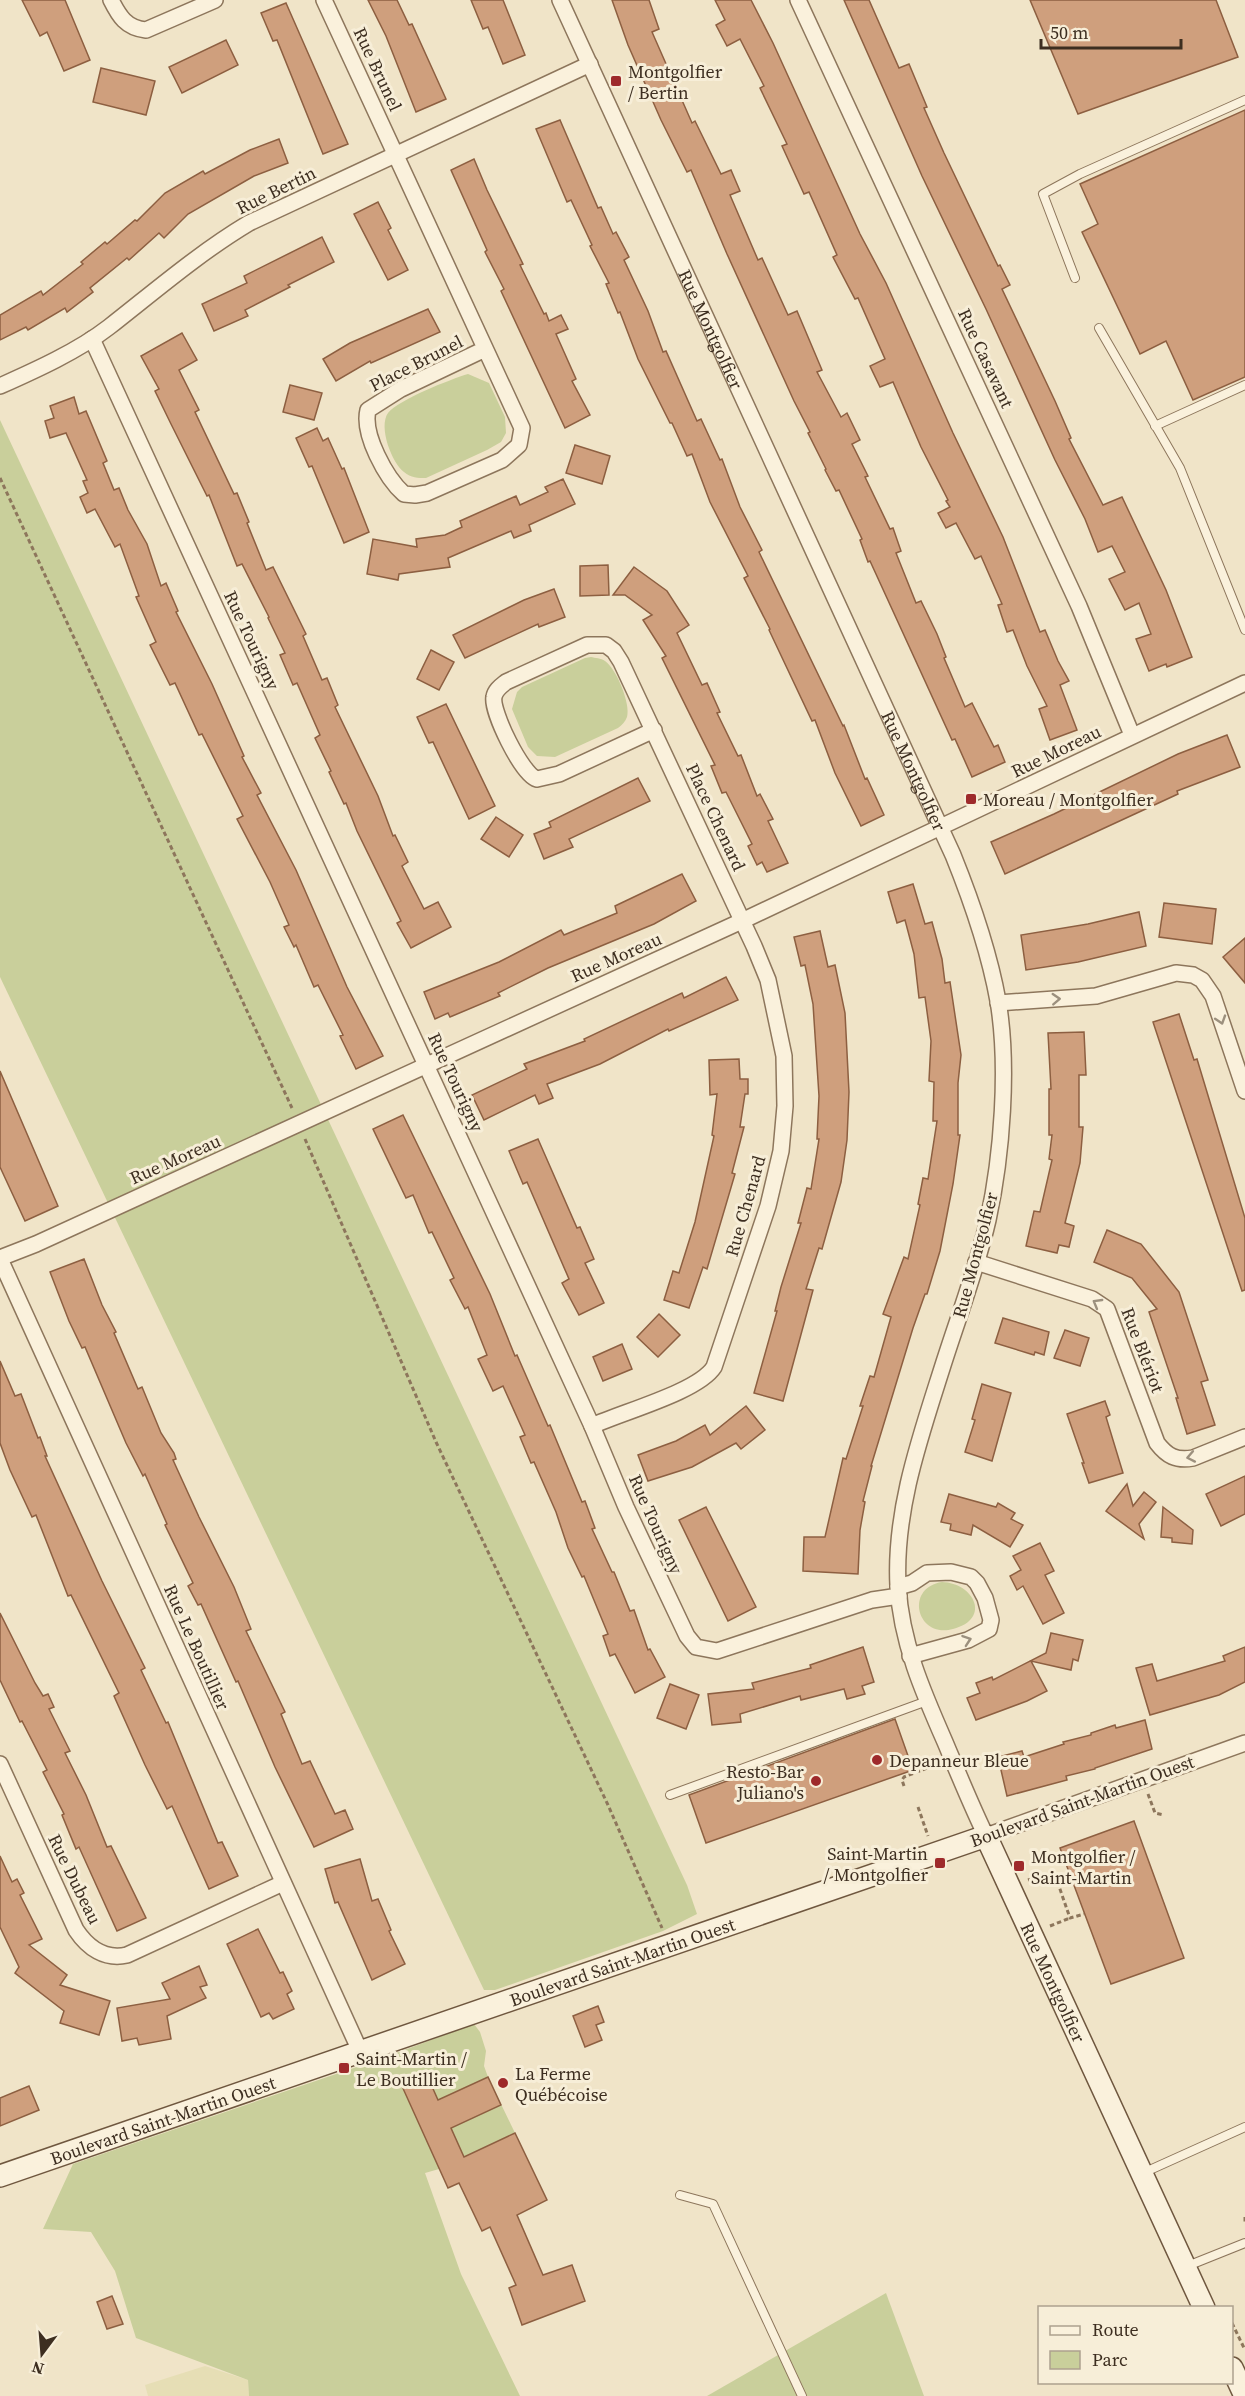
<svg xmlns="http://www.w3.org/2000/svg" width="1245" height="2396" viewBox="0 0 1245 2396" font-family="'Source Serif 4',serif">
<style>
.farmland{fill:#e6deb5}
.green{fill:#c9cf9b}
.building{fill:#cf9f7d;stroke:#8d5f41;stroke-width:1.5}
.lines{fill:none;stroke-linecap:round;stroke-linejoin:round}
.service-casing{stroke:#8d765c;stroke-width:10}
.minor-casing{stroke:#8d765c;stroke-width:18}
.secondary-casing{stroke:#6f573f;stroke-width:24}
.path{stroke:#8d765c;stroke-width:3;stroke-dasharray:4.5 3;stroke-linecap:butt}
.service{stroke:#faf1dc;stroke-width:8}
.minor{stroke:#faf1dc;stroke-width:15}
.secondary{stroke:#faf1dc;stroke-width:21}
.oneway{stroke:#9c907e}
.poi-dot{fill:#9e2a2b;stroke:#f7eed8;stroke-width:2}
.labels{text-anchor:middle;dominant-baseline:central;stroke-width:6;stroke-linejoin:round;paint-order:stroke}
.street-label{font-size:18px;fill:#3d2e20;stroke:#f7eed8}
.poi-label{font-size:18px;fill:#3d2e20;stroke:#f7eed8;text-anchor:start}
</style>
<rect width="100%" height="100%" fill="#f0e4c8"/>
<!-- farmland -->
<polygon class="farmland" points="205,2366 248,2380 249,2396 148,2396 145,2385"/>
<!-- green -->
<g class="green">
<path d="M468,374L489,383L505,417L506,433L501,442L487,450L426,478C418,478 411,478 404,472C392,463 378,427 388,413C398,400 451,379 468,374Z"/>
<polygon points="0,420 687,1885 697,1914 663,1931 495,1990 484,1990 0,977"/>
<path d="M591,657C595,658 601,658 605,661C616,668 631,704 627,717C625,722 622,725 618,728L555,757L537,756L528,747L512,709L517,692L522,687L585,658Z"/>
<path d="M942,1582C974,1583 992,1619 953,1629C917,1639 904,1588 942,1582Z"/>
<polygon points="474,2024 480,2032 486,2051 484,2066 488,2077 515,2133 439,2169 425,2173 461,2274 520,2396 249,2396 248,2380 136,2338 115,2271 91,2232 43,2229 73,2164 383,2058"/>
<polygon points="886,2293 924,2396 707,2396"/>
</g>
<!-- building -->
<g class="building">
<polygon points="22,0 65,0 90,60 64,71 47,32 40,36"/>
<polygon points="368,0 397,0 409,25 412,24 446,99 416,112 386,36"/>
<polygon points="471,0 503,0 525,55 503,64 488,27 483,29"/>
<polygon points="612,0 649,0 659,29 652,32 692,123 695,121 721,174 731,170 740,191 730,195 758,260 762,258 788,315 797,311 822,370 817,372 841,417 847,413 860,440 852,444 868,476 865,477 890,529 893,528 901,551 896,553 916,603 921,601 937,634 946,657 944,658 965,707 972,703 994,747 998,745 1005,762 972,777 955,739 952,740 870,561 868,562 860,540 862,539 839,490 836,491 825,470 826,469 808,433 810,432 794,401 727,254 691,170 687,172 661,120 628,45"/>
<polygon points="715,0 751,0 773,43 860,234 886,283 953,433 1003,537 1040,632 1045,630 1058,661 1069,681 1060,685 1077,730 1050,740 1039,709 1047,706 1027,666 1013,630 1007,632 998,605 1002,604 981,556 975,559 956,523 946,528 938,513 950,507 946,501 948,500 921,447 893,382 880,387 870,366 885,359 858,298 855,299 833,257 837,255 809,192 804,194 782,146 787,144 760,88 764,86 740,39 727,46 716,25 725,20"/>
<polygon points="844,0 869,0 899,68 909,64 927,107 924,108 944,153 998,266 1000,265 1010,285 1002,289 1055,401 1071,438 1069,439 1103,505 1122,497 1166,590 1192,657 1167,667 1166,664 1149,671 1136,639 1151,634 1139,603 1125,610 1109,579 1125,572 1112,546 1098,552 1085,519 1055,460 986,309 922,176"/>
<polygon points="1030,0 1216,0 1238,57 1078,114"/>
<polygon points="286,3 348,144 323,154 277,40 273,41 261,13"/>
<polygon points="226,40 238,65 182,93 169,67"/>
<polygon points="101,68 155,81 146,115 93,102"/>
<polygon points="1245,110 1245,377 1193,400 1166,341 1140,354 1082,232 1098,224 1080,184"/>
<polygon points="560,120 598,208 601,207 613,234 616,232 629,257 624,260 648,311 663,352 666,351 697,421 701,419 720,460 722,459 740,507 762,550 759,552 843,726 844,725 865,779 867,778 884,815 861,826 835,773 815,720 812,721 769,630 770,629 744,578 748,576 710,502 692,454 687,456 672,423 670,423 638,359 620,312 618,313 606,284 609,283 590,246 592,245 571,200 567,202 536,129"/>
<polygon points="279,139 288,163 254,176 188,214 164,238 159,233 129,260 127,258 90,288 93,292 67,312 65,308 28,330 26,327 0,340 0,315 41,291 43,295 83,264 81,262 105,242 107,244 135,220 137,221 165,193 203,171 205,174 250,150"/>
<polygon points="474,159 487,190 523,264 520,265 544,314 546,313 549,321 561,315 568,329 556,334 576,379 572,381 590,415 565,428 501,291 504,289 485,252 487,250 451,170"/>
<polygon points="378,202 391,228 388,230 408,270 388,280 354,214"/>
<polygon points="322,237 334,262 288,285 290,287 245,310 248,316 214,331 202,304 247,283 244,276"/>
<polygon points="428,309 440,332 371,363 370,361 336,381 323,359 350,343"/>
<polygon points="182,333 197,360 179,370 199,410 195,412 234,494 237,493 249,522 247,523 266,570 273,567 306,634 303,636 322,680 327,678 338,705 335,707 378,796 393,836 395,835 408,862 402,866 424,909 438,902 451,927 411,948 397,923 401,921 357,831 346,803 344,804 329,772 331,771 315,738 320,735 297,683 293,685 280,655 285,653 268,618 269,617 242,564 237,566 209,495 207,496 171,424 155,391 159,389 141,356"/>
<polygon points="290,385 322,393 314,420 283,412"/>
<polygon points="74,397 79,414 86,411 107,461 103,463 114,490 119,488 128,510 147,544 161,586 166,583 178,611 176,612 212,684 244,756 242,757 261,793 257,795 296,870 347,987 383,1056 356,1069 340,1036 343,1035 318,985 314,987 296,945 294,947 284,927 289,925 270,882 237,819 243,816 202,734 199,735 175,683 170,685 150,645 156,642 136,597 139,596 120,544 115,547 95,509 87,513 80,497 88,493 83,481 87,480 66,433 50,438 45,421 54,418 50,406"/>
<polygon points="317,428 323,441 328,438 342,469 344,468 369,532 344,543 312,466 309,467 296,438"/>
<polygon points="575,445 610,456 602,484 566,473"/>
<polygon points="563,479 575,504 529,525 531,531 514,538 511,531 448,558 450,567 399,574 398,580 367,574 373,539 417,547 416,539 445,535 462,527 460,521 516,496 520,505 548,492 545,487"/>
<polygon points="608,565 609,595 580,596 580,566"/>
<polygon points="634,567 667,591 689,625 677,633 702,685 707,683 720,712 717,713 738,756 741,755 757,796 760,794 773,819 768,821 788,863 767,872 762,862 757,865 748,846 752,844 726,792 722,793 711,766 715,765 662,658 666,656 643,620 652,615 625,595 613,595"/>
<polygon points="554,589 565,617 539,627 538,624 465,658 453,635 524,600"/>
<polygon points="431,650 454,662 439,690 417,679"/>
<polygon points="446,704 495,806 469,819 433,742 429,743 417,717"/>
<polygon points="1227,735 1240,767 1177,791 1178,794 1005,874 991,842 1054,814 1178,754"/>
<polygon points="638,778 650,801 569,839 573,847 544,859 534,834 551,827 549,822"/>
<polygon points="496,817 523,835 509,857 481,839"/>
<polygon points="682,874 696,901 654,924 548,968 498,993 500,996 450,1017 448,1013 435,1019 424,992 499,962 561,930 564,935 617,913 615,906"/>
<polygon points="913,884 925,924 932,922 942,959 945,983 950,982 961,1055 958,1083 958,1135 960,1135 953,1184 940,1251 927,1294 925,1294 913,1328 871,1466 872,1466 863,1501 865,1502 860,1530 858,1574 803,1571 804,1537 825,1537 843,1458 846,1459 863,1406 860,1406 870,1376 874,1377 891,1317 883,1314 904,1257 908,1259 920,1205 918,1204 923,1178 928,1179 937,1121 933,1121 934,1082 929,1081 931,1041 925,997 919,998 914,954 905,920 897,923 888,892"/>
<polygon points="1164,903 1216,909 1212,944 1159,937"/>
<polygon points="1139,912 1146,946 1078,962 1026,970 1021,935 1088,924"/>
<polygon points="820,931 828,967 835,965 845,1013 849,1092 847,1140 841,1182 822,1249 819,1248 806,1289 813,1290 783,1401 754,1393 777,1311 775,1311 781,1287 801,1223 798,1223 807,1188 811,1189 819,1139 817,1139 819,1096 813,1004 805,965 801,966 794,937"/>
<polygon points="1245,938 1245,983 1223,957"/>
<polygon points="726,977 738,1000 669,1031 668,1029 600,1064 547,1084 553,1098 539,1104 535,1095 484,1120 472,1095 527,1069 524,1064 585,1041 584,1039 682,993 684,998"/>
<polygon points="1179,1014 1194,1060 1197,1059 1245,1218 1245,1290 1242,1291 1153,1022"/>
<polygon points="1084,1032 1086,1075 1079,1075 1079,1127 1083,1127 1080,1163 1065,1223 1074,1226 1069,1247 1059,1245 1057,1253 1026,1246 1034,1211 1040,1212 1052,1160 1049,1159 1052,1135 1049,1135 1049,1089 1051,1089 1048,1033"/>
<polygon points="739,1059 740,1079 748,1079 748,1094 745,1094 740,1127 744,1127 732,1173 735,1174 707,1269 703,1267 689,1308 664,1300 673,1271 679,1273 695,1222 714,1136 712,1135 717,1094 710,1095 709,1060"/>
<polygon points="0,1071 58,1206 25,1221 0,1167"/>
<polygon points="403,1115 490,1294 515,1356 517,1355 548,1426 550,1425 582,1502 585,1501 595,1528 592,1529 612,1572 614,1572 630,1611 634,1610 648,1650 650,1649 665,1677 635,1693 615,1654 610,1656 603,1636 608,1634 584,1576 582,1577 568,1548 556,1512 534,1462 531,1463 520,1437 525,1435 503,1386 493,1391 478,1359 487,1355 468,1307 465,1309 450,1280 454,1278 432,1232 429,1233 413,1195 406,1198 373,1129"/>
<polygon points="538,1139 577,1228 580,1227 594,1259 585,1263 604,1303 579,1315 562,1283 569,1279 527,1182 523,1184 509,1151"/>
<polygon points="1107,1230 1141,1244 1179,1292 1208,1380 1201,1382 1215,1425 1187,1434 1176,1398 1178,1398 1149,1312 1157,1309 1132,1278 1094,1262"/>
<polygon points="84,1259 102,1305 116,1332 114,1333 138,1389 142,1387 161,1433 174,1453 176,1459 173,1460 199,1517 234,1587 251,1629 246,1631 285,1712 281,1714 302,1764 310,1761 335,1814 345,1810 353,1829 314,1847 275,1767 238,1681 236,1682 201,1604 198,1605 188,1586 193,1583 165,1525 167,1524 145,1474 143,1476 126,1443 85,1347 82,1348 69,1321 50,1272"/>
<polygon points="659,1314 680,1335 658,1357 637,1337"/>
<polygon points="1003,1318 1049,1332 1044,1355 1035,1352 1034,1355 995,1343"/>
<polygon points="1065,1330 1089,1338 1080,1366 1054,1358"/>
<polygon points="622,1344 632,1369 603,1381 593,1357"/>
<polygon points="0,1361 15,1396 21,1394 38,1438 40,1437 47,1456 45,1456 102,1581 145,1668 141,1670 166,1723 168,1722 218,1843 222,1842 238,1876 209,1889 172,1806 167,1809 145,1765 114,1696 119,1693 71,1595 68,1596 36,1515 32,1517 10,1470 0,1443"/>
<polygon points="982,1384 1011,1393 992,1461 965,1452 975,1420 972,1419"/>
<polygon points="1105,1401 1110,1415 1106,1417 1123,1473 1089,1483 1082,1463 1084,1463 1067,1414"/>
<polygon points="746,1406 765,1430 741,1449 736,1443 692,1467 648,1481 638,1455 676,1441 705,1425 710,1435"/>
<polygon points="1245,1476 1245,1514 1221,1526 1206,1494"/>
<polygon points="1127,1484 1133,1506 1144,1492 1156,1502 1139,1524 1144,1539 1106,1511"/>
<polygon points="949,1494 996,1507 998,1503 1015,1513 1011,1519 1023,1525 1010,1547 973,1525 971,1535 950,1530 951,1524 941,1522"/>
<polygon points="706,1507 756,1607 728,1621 679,1520"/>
<polygon points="1163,1507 1193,1530 1192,1544 1172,1542 1172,1538 1161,1537"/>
<polygon points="1040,1543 1054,1571 1045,1575 1064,1613 1043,1624 1023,1586 1017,1590 1010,1576 1021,1570 1013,1556"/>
<polygon points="0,1613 35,1683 43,1696 48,1694 54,1707 49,1709 70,1751 65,1753 86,1795 107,1847 111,1846 146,1918 117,1931 79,1847 76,1849 62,1815 64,1814 43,1772 47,1770 22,1721 20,1722 0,1680"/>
<polygon points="1051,1633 1083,1640 1078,1661 1073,1659 1071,1670 1031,1661 1047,1691 1027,1701 976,1720 967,1698 980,1693 976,1683 992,1677 993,1680 1046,1653"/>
<polygon points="863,1647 874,1682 862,1686 865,1694 847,1699 844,1689 801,1700 800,1696 740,1714 741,1722 712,1725 708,1694 754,1689 752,1683 811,1668 810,1665"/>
<polygon points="1245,1647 1245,1682 1219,1695 1150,1715 1136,1668 1152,1664 1157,1681 1225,1661 1223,1656"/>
<polygon points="670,1684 699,1695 686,1729 657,1718"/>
<polygon points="895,1719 913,1770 706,1843 689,1795"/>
<polygon points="1145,1720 1152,1749 1095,1768 1095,1769 1066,1776 1067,1780 1007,1796 998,1757 1022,1751 1024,1757 1064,1744 1063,1742 1091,1735 1091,1733 1115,1725 1116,1728"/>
<polygon points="1134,1821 1184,1958 1111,1984 1060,1848"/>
<polygon points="0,1856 12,1882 17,1879 24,1893 20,1895 42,1939 29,1945 67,1975 60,1985 110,2001 99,2035 60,2023 64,2011 15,1973 19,1967 0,1927"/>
<polygon points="360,1859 372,1901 378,1899 391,1930 389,1931 405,1964 372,1980 338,1902 335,1903 325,1869"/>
<polygon points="258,1929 280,1973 283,1972 292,1991 287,1994 294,2009 273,2019 269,2013 261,2017 227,1944"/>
<polygon points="199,1966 207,1985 200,1987 206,1998 167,2016 171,2039 139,2045 137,2038 122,2041 117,2008 170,1999 162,1983"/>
<polygon points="598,2006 604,2022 596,2025 602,2040 585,2047 573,2016"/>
<polygon points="426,2073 438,2100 488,2077 501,2105 451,2128 464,2157 515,2133 547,2200 517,2215 543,2275 572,2265 585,2301 522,2325 509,2288 516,2285 490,2227 482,2231 459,2183 448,2188 401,2084"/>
<polygon points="29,2086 39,2110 0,2126 0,2098"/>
<polygon points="112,2296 123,2324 107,2329 97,2302"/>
</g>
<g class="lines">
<!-- service casing -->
<g class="service-casing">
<g id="service">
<polyline points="1075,278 1043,194 1080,174 1245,100"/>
<polyline points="1099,328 1180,468 1245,630"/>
<polyline points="1155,426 1245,385"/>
<polyline points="670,1795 927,1701"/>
<polyline points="1143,2173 1245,2127"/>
<polyline points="680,2195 713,2204 802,2396"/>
<polyline points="1185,2267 1245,2243"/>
</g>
</g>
<!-- minor casing -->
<g class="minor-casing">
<g id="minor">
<path d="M111,0C119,16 126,28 146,30L215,0"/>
<path d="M324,0L522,428L519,445L502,460L427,493L415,495L404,494C386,478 362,434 368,410L401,389L485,349"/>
<path id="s1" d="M560,0L953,855C972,902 989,951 998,1001C1009,1066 1002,1156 988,1220C977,1268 959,1315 944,1362C921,1435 894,1509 898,1586C901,1642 923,1692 945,1742C958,1773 971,1805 986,1836L1245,1743"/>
<polyline points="798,0 1079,606 1132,735"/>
<polyline points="92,339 592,1426 626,1507 687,1636 696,1647 717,1651 872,1600 899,1596"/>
<path d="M0,386C36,370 78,351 109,327C155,291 199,253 249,223L590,64"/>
<polyline points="998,1003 1096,996 1176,973 1193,975 1202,980 1213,996 1245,1091"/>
<polyline points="0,1258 36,1244 744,920 1245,683"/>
<polyline points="0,1259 360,2051"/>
<path d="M976,1262L1092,1299L1107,1309L1157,1443C1167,1456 1176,1461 1193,1458L1245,1437"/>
<path d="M592,1426C622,1412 698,1392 714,1367L768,1206L781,1151L785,1106L784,1056L768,980L754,946L621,662L614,651L606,645H587L506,682C501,686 495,690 494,697C491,711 522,775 537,779L559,774L654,730"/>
<polyline points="898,1587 912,1583 927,1573 951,1572 971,1577 977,1583 985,1598 991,1620 989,1629 968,1640 910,1656"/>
<path d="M0,1764L76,1930C88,1948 105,1960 127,1955L283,1883"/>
</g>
</g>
<!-- secondary casing -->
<g class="secondary-casing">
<g id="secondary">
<path id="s2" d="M0,2176L986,1836L1204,2308"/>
<polyline points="1232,2368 1245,2396"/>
</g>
</g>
<!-- path -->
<g class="path">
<polyline points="0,478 292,1108"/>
<polyline points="305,1139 436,1442 608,1805 662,1928"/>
<polyline points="904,1786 902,1780 904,1777 935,1765"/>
<polyline points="1148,1794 1155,1813 1164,1815"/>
<polyline points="918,1807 928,1836"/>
<polyline points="1028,1880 1054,1872 1070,1918 1084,1914"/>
<polyline points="1050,1926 1070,1918"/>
<polyline points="1245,2217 1245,2223"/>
<polyline points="1232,2323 1245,2350"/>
</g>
<!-- service -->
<use href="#service" class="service"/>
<!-- minor -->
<use href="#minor" class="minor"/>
<!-- secondary -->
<use href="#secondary" class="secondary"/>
</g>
<!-- one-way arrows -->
<defs><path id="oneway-chevron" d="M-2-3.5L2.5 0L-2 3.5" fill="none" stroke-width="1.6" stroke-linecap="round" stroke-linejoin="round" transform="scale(1.5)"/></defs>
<g class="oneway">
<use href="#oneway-chevron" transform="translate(1056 999) rotate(-3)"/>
<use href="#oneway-chevron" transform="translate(1221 1020) rotate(72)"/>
<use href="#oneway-chevron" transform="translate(1097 1303) rotate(-150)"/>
<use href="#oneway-chevron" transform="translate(1191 1457) rotate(169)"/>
<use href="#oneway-chevron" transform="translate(967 1640) rotate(-19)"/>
</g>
<!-- markers -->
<g class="poi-dot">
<rect x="610" y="75" width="12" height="12" rx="3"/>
<rect x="965" y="793" width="12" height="12" rx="3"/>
<circle cx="877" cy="1760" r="6"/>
<circle cx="816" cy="1781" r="6"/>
<rect x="934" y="1857" width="12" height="12" rx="3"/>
<rect x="1013" y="1860" width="12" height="12" rx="3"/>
<rect x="338" y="2062" width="12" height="12" rx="3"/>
<circle cx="503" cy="2083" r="6"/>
</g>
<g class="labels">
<!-- street labels -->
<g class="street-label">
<text transform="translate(378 69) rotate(65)">Rue Brunel</text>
<text transform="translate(276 190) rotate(-26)">Rue Bertin</text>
<text stroke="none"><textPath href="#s1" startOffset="362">Rue Montgolfier</textPath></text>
<text transform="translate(986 358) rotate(65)">Rue Casavant</text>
<text transform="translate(416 363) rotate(-27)">Place Brunel</text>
<text transform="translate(252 640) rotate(65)">Rue Tourigny</text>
<text transform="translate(1056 751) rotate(-26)">Rue Moreau</text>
<text stroke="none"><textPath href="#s1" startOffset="848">Rue Montgolfier</textPath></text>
<text transform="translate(716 817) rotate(65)">Place Chenard</text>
<text transform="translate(616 957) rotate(-24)">Rue Moreau</text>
<text transform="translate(456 1082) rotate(65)">Rue Tourigny</text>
<text transform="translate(175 1159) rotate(-24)">Rue Moreau</text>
<text transform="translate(745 1206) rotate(-74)">Rue Chenard</text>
<text transform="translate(975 1255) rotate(-75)">Rue Montgolfier</text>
<text transform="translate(1143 1350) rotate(69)">Rue Blériot</text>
<text transform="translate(656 1524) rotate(66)">Rue Tourigny</text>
<text transform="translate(197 1647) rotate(66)">Rue Le Boutillier</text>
<text transform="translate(1082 1801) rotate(-20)">Boulevard Saint-Martin Ouest</text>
<text transform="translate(75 1879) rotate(64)">Rue Dubeau</text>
<text stroke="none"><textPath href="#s2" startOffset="658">Boulevard Saint-Martin Ouest</textPath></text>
<text stroke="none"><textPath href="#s2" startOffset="1204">Rue Montgolfier</textPath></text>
<text stroke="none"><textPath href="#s2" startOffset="172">Boulevard Saint-Martin Ouest</textPath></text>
</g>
<!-- poi labels -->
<g class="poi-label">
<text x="628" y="71">Montgolfier<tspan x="628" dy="21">/ Bertin</tspan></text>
<text x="983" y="799">Moreau / Montgolfier</text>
<text x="889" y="1760">Depanneur Bleue</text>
<text x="804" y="1771" text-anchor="end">Resto-Bar<tspan x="804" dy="21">Juliano's</tspan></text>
<text x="928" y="1853" text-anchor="end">Saint-Martin<tspan x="928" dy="21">/ Montgolfier</tspan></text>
<text x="1031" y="1856">Montgolfier /<tspan x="1031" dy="21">Saint-Martin</tspan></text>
<text x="356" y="2058">Saint-Martin /<tspan x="356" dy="21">Le Boutillier</tspan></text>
<text x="515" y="2073">La Ferme<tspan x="515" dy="21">Québécoise</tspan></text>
</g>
</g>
<!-- legend -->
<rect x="1038" y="2306" width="195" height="78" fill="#f7eed8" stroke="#ada18e" stroke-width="1.5"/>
<rect x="1050" y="2326" width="30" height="9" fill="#faf1dc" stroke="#ada18e" stroke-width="1.5"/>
<text x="1092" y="2336" font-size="18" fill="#3d2e20">Route</text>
<rect x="1050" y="2351" width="30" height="18" fill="#c9cf9b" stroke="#ada18e" stroke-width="1.5"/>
<text x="1092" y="2366" font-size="18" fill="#3d2e20">Parc</text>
<!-- north arrow -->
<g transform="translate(42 2354) rotate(196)" stroke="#f7eed8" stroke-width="4.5" paint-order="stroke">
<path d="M0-4.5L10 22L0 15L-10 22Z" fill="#3d2e20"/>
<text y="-9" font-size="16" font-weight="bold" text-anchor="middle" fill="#3d2e20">N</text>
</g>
<!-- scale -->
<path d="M1041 39v9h140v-9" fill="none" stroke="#3d2e20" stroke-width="3"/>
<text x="1050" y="39" font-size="18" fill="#3d2e20" stroke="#f7eed8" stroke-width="4.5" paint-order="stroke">50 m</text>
</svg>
